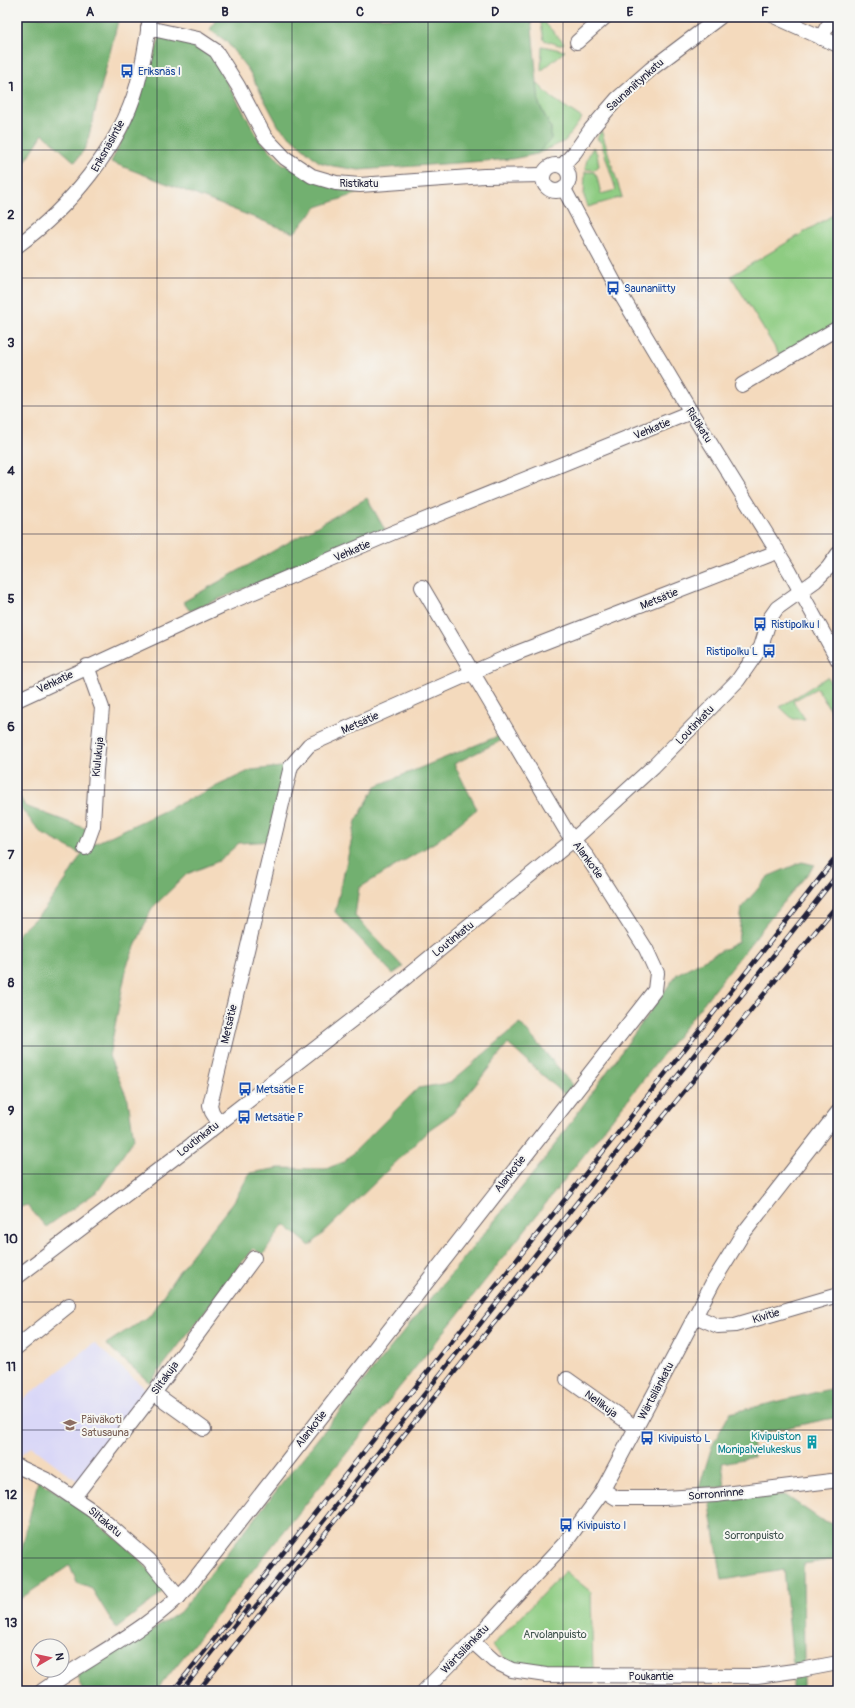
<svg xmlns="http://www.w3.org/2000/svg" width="855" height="1708" viewBox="0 0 855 1708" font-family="Pangolin,sans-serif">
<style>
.built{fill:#d9d7f7}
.green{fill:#8ecc82;stroke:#58775e}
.forest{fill:#72b070;stroke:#4a6956}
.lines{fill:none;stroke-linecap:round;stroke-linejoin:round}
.minor-casing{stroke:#6c6268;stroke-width:16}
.minor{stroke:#fff;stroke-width:14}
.rail-casing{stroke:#22223b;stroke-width:4.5}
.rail{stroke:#f6f6f2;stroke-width:3;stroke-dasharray:9;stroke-linecap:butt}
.grid{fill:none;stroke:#22223b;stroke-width:1;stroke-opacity:0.55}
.labels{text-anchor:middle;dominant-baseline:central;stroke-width:4;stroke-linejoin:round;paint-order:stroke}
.transit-label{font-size:11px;fill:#164399;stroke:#f6f6f2;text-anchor:start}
.street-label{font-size:11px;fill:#22223b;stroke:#f6f6f2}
.education-label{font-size:11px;fill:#785e54;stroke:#f6f6f2;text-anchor:start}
.culture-label{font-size:11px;fill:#0d838f;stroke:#f6f6f2;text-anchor:end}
.park-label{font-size:11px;fill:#425550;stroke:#f6f6f2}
.neatline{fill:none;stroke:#22223b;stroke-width:1.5}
.grid-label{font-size:13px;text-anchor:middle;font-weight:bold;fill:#22223b}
</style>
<rect width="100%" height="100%" fill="#f6f6f2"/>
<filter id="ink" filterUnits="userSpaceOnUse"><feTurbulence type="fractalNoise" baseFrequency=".025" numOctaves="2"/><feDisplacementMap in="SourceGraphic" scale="8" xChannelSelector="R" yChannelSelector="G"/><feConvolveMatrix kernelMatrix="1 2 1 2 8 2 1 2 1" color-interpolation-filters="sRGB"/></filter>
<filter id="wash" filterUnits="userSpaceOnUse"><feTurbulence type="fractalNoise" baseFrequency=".012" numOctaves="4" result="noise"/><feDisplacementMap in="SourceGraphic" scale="16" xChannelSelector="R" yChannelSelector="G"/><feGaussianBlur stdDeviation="0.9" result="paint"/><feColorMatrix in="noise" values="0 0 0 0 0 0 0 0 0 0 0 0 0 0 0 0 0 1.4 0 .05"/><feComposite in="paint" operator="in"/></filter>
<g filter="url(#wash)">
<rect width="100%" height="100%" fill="#f4dabd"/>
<!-- built -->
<polygon class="built" points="94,1343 149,1392 80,1483 31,1446 19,1456 17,1454 17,1404"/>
<!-- green -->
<g class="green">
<polygon points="540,18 564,43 559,45 544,40"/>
<polygon points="542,46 565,51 541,71"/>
<polygon points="537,83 552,98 582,118 565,141 537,154 550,139 551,128 539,104"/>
<polygon points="601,130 622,197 588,207 584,196 585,172 594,172 597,177 601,194 616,190 601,142 597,139"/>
<polygon points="593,147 597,154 599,166 594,170 585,169 587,159"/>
<polygon points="838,212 838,324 780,356 731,276"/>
<polygon points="827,677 838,695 838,723 817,688 793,701 805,719 793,719 780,707"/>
<polygon points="565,1571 591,1592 593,1670 545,1671 513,1666 492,1646"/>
</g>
<!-- forest -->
<g class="forest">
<polygon points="17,17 119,17 86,147 75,162 43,134 17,174"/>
<polygon points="217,17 531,17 539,104 551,128 551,139 537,154 512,159 359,170 333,166 319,162 279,127 249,71 226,41 210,30"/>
<path d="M160,37L197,45L212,56L259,139L283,164L368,190L317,207L294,233L111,162C132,122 147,81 160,37Z"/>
<polygon points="367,498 385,530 190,611 183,602"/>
<polygon points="503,734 506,738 454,764 477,809 437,841 359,888 355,916 403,967 393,974 335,912 356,821 376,786"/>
<polygon points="291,766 273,841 239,843 219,861 187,874 152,908 127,965 109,1056 128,1100 134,1139 98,1191 46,1227 27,1205 17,1208 17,935 43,911 66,880 85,848 251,770"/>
<polygon points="17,792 25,806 87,829 82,847 79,853 41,833 17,803"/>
<polygon points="802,862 815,865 765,925 484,1282 156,1691 83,1691 77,1676 139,1639 180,1612 374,1368 541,1164 677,974 738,942 742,907 769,876"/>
<polygon points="520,1023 573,1085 565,1095 508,1044 453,1113 430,1129 310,1246 284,1224 263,1255 253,1248 150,1383 106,1344 150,1315 180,1270 234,1201 250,1173 279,1168 325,1169 344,1162 418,1088 450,1083"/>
<polygon points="838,1387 838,1417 751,1435 754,1457 722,1463 725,1487 699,1488 712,1446 730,1413"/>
<polygon points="38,1481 73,1502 130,1550 166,1588 156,1598 116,1628 92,1589 77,1583 70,1565 17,1601 17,1552 21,1553"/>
<polygon points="785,1495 820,1519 838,1526 838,1559 803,1564 804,1663 793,1665 784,1570 722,1580 709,1499"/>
<polygon points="803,1676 803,1691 793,1691 793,1677"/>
</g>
</g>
<g filter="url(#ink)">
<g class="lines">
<!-- minor casing -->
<g class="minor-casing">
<g id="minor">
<polyline points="776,17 838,45"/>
<polyline points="148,28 198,39 216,51 238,86 265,137 285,158 312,176 336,183 360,185 484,176 543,175"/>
<polyline points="821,38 827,27 835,17"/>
<polyline points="577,42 605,17"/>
<circle cx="556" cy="178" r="13"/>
<polyline points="562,166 575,152 591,129 617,99 651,69 720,17"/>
<polyline points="564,189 621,295 691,412 790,572 838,660"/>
<path d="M17,246C68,209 120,147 137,86C143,64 147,40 150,17"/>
<polyline points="742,385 838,328"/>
<polyline points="17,700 221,606 392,533 691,412"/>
<polyline points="85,848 93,826 96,770 102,708 87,666"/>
<polyline points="219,1123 212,1112 210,1105 291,766 309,745 514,654 769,555 777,550"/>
<polyline points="17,1277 190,1146 388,992 573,840 654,766 738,680 761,647 770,618 777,608 815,581 828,568 838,554"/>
<polyline points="695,1316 718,1326 735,1325 838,1295"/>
<polyline points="17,1347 69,1305"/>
<polyline points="567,1379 636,1428"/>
<polyline points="154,1393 204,1429"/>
<polyline points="17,1466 47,1480 93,1511 149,1560 179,1597"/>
<polyline points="603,1490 616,1498 664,1498 716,1495 831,1481"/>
<polyline points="74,1497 154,1393 254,1258"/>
<polyline points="473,1642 494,1661 512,1670 546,1675 757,1676 801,1670 838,1663"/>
<path d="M42,1691C91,1656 149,1630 190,1585L655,990L657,973L646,949L588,858L567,832L422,587"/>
<polyline points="424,1691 484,1630 565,1543 600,1495 676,1353 713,1282 742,1235 838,1112"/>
</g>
</g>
<!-- minor -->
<use href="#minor" class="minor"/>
<!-- rail casing -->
<g class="rail-casing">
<g id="rail">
<polyline points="248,1616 838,874"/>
<polyline points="173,1691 763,951 838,855"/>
<polyline points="181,1691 249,1607"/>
<polyline points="198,1691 503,1312 838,904"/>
</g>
</g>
<!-- rail -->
<use href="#rail" class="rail"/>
</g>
</g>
<!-- grid -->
<path class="grid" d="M157,17V1691M292,17V1691M428,17V1691M563,17V1691M698,17V1691M17,150H838M17,278H838M17,406H838M17,534H838M17,662H838M17,790H838M17,918H838M17,1046H838M17,1174H838M17,1302H838M17,1430H838M17,1558H838"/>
<!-- icons -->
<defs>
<g id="bus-bare" transform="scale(1.08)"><path d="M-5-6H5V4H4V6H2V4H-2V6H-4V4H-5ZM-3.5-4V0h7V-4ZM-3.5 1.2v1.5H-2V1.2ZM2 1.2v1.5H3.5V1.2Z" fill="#1a4fb4" stroke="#f6f6f2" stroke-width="2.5" paint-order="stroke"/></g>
<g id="school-bare" transform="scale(1.08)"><path d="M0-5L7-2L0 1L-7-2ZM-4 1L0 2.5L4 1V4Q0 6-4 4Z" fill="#8d6e63" stroke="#f6f6f2" stroke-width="2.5" paint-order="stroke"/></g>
<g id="building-bare" transform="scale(1.08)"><path d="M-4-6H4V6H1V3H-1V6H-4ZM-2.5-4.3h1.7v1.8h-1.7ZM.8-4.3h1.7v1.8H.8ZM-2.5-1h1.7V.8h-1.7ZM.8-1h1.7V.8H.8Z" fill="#0f9aa8" stroke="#f6f6f2" stroke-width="2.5" paint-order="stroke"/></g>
</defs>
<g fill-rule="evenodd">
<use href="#bus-bare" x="127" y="71"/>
<use href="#bus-bare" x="613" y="288"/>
<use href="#bus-bare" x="760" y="624"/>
<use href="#bus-bare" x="769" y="651"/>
<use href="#bus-bare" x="245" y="1089"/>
<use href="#bus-bare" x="244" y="1117"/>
<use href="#school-bare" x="70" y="1425"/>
<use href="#bus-bare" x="647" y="1438"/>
<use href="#building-bare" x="812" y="1442"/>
<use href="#bus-bare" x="566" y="1525"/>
</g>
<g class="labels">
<!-- transit labels -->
<g class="transit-label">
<text x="138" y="71">Eriksnäs I</text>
<text x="624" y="288">Saunaniitty</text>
<text x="771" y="624">Ristipolku I</text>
<text x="758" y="651" text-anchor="end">Ristipolku L</text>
<text x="256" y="1089">Metsätie E</text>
<text x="255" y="1117">Metsätie P</text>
<text x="658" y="1438">Kivipuisto L</text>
<text x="577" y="1525">Kivipuisto I</text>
</g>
<!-- street labels -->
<g class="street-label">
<text transform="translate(635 85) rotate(-42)">Saunaniitynkatu</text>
<text transform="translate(108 146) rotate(-61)">Eriksnäsintie</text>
<text x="359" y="183">Ristikatu</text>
<text transform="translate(699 425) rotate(58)">Ristikatu</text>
<text transform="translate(652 429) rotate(-22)">Vehkatie</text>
<text transform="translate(352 551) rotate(-23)">Vehkatie</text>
<text transform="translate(659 599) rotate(-22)">Metsätie</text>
<text transform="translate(55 682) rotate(-25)">Vehkatie</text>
<text transform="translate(360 723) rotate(-24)">Metsätie</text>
<text transform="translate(695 725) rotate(-46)">Loutinkatu</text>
<text transform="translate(98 757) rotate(-84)">Kiulukuja</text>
<text transform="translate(588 860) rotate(54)">Alankotie</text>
<text transform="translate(453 939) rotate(-39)">Loutinkatu</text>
<text transform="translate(229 1024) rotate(-77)">Metsätie</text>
<text transform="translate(198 1139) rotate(-38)">Loutinkatu</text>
<text transform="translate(510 1174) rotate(-52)">Alankotie</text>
<text transform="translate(766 1316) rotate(-17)">Kivitie</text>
<text transform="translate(165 1378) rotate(-54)">Siltakuja</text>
<text transform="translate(656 1391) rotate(-62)">Wärtsilänkatu</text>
<text transform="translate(601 1404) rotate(36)">Nellikuja</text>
<text transform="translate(311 1429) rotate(-52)">Alankotie</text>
<text transform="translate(716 1494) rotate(-5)">Sorronrinne</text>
<text transform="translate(105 1522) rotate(40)">Siltakatu</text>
<text transform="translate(465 1649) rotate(-46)">Wärtsilänkatu</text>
<text x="651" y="1676">Poukantie</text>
</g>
<!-- education labels -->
<g class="education-label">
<text x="81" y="1419">Päiväkoti<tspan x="81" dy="13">Satusauna</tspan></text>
</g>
<!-- culture labels -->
<g class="culture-label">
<text x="801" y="1436">Kivipuiston<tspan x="801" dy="13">Monipalvelukeskus</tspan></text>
</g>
<!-- park labels -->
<g class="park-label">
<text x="754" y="1535">Sorronpuisto</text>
<text x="555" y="1634">Arvolanpuisto</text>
</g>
</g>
<!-- margin -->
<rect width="855" height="1708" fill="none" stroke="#f6f6f2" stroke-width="44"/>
<!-- north arrow -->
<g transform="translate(50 1658) rotate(81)"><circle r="19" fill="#f6f6f2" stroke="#a1a1a9"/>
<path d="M0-3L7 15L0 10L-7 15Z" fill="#d1495b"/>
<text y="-6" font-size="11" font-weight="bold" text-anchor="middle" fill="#22223b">N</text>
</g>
<rect x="22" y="22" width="811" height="1664" class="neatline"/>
<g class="grid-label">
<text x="90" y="16">A</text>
<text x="225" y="16">B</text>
<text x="360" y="16">C</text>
<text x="495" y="16">D</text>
<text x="630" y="16">E</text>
<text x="765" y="16">F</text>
<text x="11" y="91">1</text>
<text x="11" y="219">2</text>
<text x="11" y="347">3</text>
<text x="11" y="475">4</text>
<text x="11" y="603">5</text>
<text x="11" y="731">6</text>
<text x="11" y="859">7</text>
<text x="11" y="987">8</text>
<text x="11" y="1115">9</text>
<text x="11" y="1243">10</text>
<text x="11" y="1371">11</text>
<text x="11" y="1499">12</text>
<text x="11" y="1627">13</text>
</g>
</svg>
